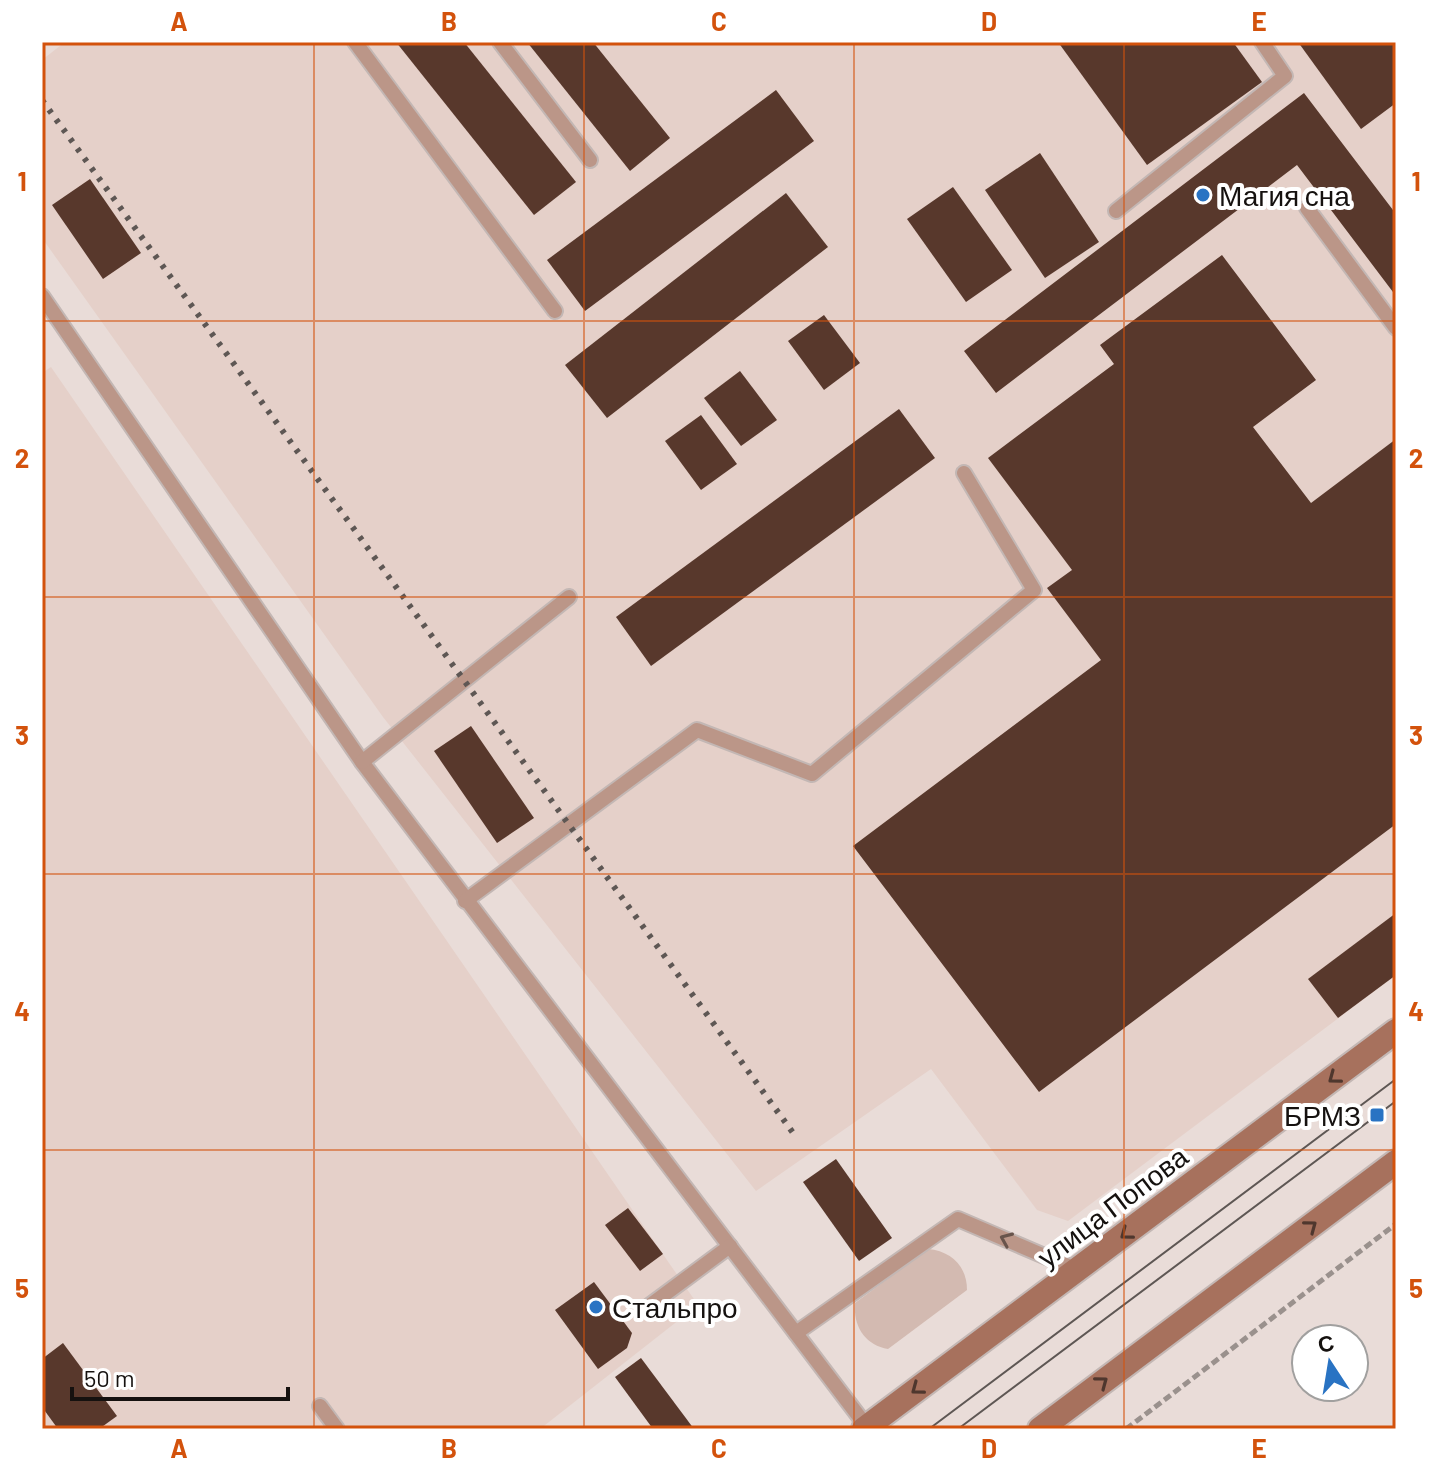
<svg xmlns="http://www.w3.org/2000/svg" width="1438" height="1471" viewBox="0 0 1438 1471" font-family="Barlow,sans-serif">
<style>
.built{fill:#e5d0c9}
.green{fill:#d3bab1}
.building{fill:#58382c}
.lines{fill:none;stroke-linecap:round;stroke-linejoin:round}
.service-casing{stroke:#c3b7b4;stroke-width:18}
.secondary-casing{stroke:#c3b7b4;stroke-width:28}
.path{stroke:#9a918d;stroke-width:5;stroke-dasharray:8 4;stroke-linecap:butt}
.service{stroke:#bb9688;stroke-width:14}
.secondary{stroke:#a7715d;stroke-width:24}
.tram{stroke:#5e5754;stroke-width:2}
.rail{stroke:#5e5754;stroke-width:6;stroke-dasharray:4 8;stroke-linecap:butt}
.oneway{stroke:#4f372e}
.oneway2{stroke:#68544c}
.grid{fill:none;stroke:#d3520c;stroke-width:2;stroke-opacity:0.55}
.poi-dot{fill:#2973c3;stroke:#fff;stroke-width:3}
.labels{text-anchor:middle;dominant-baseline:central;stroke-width:8;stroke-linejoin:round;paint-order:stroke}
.poi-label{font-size:28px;fill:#15110f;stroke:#fff;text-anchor:start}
.street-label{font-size:28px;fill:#15110f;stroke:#fff}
.neatline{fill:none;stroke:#d3520c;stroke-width:3}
.grid-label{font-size:26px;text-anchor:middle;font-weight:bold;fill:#d3520c}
</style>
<rect width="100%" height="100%" fill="#e9dcd8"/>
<!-- built -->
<g class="built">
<polygon points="65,42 1396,42 1396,975 1068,1221 1037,1210 931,1069 756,1191 383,717 42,238 42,60"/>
<polygon points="51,367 698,1305 540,1429 42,1429 42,373"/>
</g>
<!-- green -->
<path class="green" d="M928,1249C951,1251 967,1266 967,1290L888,1349C865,1345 853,1326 855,1303Z"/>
<!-- building -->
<g class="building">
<polygon points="396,42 464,42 576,182 534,215"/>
<polygon points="527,42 593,42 670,138 630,171"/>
<polygon points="1058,42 1233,42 1262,82 1147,165"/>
<polygon points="1298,42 1396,42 1396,103 1361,129"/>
<polygon points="776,90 814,141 585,311 547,260"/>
<polygon points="1304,93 1396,214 1396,296 1297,165 996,393 964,351"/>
<polygon points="1040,153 1099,242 1045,278 985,190"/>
<polygon points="90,179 141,253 103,279 52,205"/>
<polygon points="953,187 1012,270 966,302 907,219"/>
<polygon points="786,193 828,247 607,418 565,365"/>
<polygon points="1222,255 1316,380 1253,427 1311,503 1396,439 1396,824 1039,1092 853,846 1101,660 1047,588 1072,570 988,458 1114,364 1100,345"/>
<polygon points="824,315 860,363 824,390 788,341"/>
<polygon points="740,371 777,420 741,446 704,398"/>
<polygon points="899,409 935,458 651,666 616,617"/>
<polygon points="701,415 737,464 701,490 665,441"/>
<polygon points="471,726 534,818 497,843 434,751"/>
<polygon points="1396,913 1396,975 1338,1018 1308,979"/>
<polygon points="836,1159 892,1238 859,1261 803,1182"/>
<polygon points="628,1208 663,1254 640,1271 605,1225"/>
<polygon points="594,1282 632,1333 627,1348 598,1369 555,1310"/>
<polygon points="63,1343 117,1416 99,1429 58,1429 42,1407 42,1359"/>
<polygon points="641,1358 694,1429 653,1429 615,1377"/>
</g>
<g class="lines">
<!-- service casing -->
<g class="service-casing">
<g id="service">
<polyline points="355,42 555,311"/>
<polyline points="500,42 590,160"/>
<polyline points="1307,208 1396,328"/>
<polyline points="1116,211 1285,76 1262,42"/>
<polyline points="42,296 362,762 867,1427"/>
<polyline points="362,762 569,597"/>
<polyline points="465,901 697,730 812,774 1034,590 964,473"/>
<polyline points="649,1306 730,1246"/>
<polyline points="796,1333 958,1219 1077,1270"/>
<polyline points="320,1406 337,1429"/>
</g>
</g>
<!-- secondary casing -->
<g class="secondary-casing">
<g id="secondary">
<polyline points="864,1429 1396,1031"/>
<polyline points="1040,1429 1396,1162"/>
</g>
</g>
<!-- path -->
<polyline class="path" points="1126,1429 1396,1224"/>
<!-- service -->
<use href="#service" class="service"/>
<!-- secondary -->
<use href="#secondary" class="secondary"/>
<!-- tram -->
<g class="tram">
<polyline points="929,1429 1396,1079"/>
<polyline points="958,1429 1396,1101"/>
</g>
<!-- rail -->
<polyline class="rail" points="42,100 796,1137"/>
</g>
<!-- one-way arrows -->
<defs><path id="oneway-chevron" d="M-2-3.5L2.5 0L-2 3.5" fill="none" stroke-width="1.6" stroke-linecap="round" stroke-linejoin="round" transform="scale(2)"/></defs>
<g class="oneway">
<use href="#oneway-chevron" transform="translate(1334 1078) rotate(143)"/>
<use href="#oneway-chevron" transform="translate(1311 1226) rotate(-37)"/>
<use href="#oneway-chevron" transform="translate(1126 1234) rotate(143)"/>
<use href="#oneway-chevron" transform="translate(1102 1382) rotate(-37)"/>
<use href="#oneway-chevron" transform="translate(917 1389) rotate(143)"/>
</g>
<use class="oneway2" href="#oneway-chevron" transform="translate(1006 1239) rotate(-157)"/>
<!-- grid -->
<path class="grid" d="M314,42V1429M584,42V1429M854,42V1429M1124,42V1429M42,321H1396M42,597H1396M42,874H1396M42,1150H1396"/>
<!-- markers -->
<g class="poi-dot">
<circle cx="1203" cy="195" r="8"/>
<rect x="1369" y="1107" width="16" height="16" rx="4"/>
<circle cx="596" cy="1307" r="8"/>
</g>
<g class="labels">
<!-- poi labels -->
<g class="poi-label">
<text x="1219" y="195">Магия сна</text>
<text x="1361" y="1115" text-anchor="end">БРМЗ</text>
<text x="612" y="1307">Стальпро</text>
</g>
<!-- street labels -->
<g class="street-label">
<text transform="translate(1112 1206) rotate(-37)">улица Попова</text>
</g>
</g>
<!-- border -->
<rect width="1438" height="1471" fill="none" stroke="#ffffff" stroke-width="88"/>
<!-- north arrow -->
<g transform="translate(1330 1363) rotate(348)"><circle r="38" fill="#ffffff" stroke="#a1a09f" stroke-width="2"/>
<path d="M0-6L14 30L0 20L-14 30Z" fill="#2973c3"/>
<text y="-12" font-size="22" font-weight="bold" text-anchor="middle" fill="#15110f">С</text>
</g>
<!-- scale -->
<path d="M72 1387v12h216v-12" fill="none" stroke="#15110f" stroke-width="4"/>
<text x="84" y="1387" font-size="24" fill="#15110f" stroke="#ffffff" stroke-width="6" paint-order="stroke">50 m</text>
<rect x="44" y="44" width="1350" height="1383" class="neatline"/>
<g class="grid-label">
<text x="179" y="31">A</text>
<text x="449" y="31">B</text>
<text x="719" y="31">C</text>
<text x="989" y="31">D</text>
<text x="1259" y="31">E</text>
<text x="22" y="191">1</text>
<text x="1416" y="191">1</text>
<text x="22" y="468">2</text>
<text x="1416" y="468">2</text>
<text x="22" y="745">3</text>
<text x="1416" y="745">3</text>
<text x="22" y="1021">4</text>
<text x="1416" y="1021">4</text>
<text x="22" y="1298">5</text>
<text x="1416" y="1298">5</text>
<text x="179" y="1458">A</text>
<text x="449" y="1458">B</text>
<text x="719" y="1458">C</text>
<text x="989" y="1458">D</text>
<text x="1259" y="1458">E</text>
</g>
</svg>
